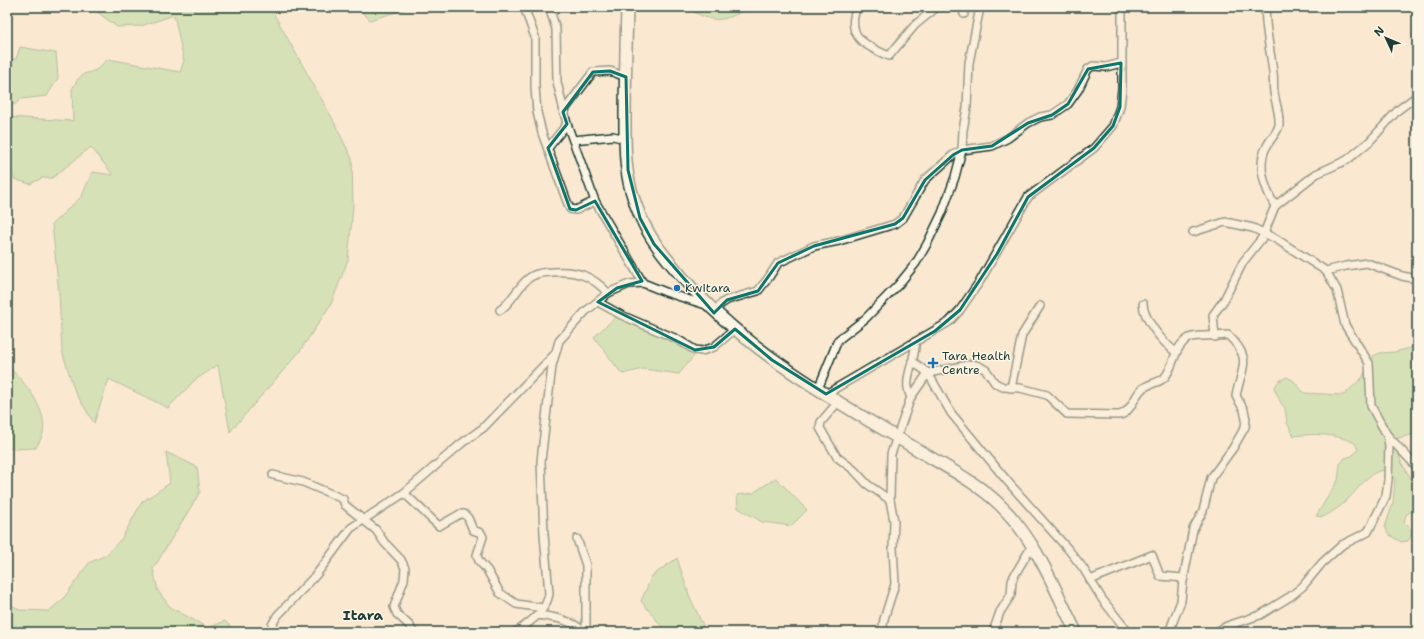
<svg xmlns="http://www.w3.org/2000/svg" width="1424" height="639" viewBox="0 0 1424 639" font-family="'Shantell Sans',sans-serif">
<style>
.green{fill:#acd997;stroke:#668b66}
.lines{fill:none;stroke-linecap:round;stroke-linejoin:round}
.minor-casing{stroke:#1f3d34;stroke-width:10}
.highway-casing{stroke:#1f3d34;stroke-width:14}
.minor{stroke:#fcf5e5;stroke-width:7}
.highway{stroke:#fcf5e5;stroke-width:11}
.marked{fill:none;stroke:#0f766e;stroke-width:3;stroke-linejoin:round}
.poi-dot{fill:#1f6fb2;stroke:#fcf5e5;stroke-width:1.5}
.labels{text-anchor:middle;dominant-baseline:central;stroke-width:3;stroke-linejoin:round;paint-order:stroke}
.poi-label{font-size:12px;fill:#1f3d34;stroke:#fcf5e5;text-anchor:start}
.quarter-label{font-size:14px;font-weight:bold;fill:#1f3d34;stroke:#fcf5e5}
</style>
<rect width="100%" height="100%" fill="#fae8d1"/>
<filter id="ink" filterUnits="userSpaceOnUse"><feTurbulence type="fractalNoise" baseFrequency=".025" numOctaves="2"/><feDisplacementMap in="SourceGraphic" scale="8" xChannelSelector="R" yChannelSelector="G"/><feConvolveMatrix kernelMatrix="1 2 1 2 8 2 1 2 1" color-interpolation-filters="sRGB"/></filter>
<g filter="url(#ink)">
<!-- green -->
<g class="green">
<polygon points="91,7 270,7 332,118 352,159 353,207 348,260 331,304 300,351 230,432 218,365 195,380 168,408 109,379 94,423 75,392 62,351 59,293 52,224 82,196 92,172 113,175 91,147 52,178 42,178 30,184 14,179 7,153 7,117 73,121 72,89 78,79 84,74 96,70 108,59 180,72 184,61 174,15 141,26 117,27"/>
<polygon points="357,7 412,7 370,20"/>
<path d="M686,7H749C724,23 712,24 686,7Z"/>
<polygon points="20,47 56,53 58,78 47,96 21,99 14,105 7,100 7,59 16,59"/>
<polygon points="619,314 695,350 694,356 679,374 643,369 622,374 594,337"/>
<path d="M1417,346V433L1395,439L1401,462L1417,489V507L1406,515L1404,522L1410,528L1412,534L1408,541L1401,542L1388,534L1385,527L1393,503L1395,479L1384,470C1368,472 1361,486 1350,497C1343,505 1333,512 1323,517L1316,516L1338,480L1340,464L1345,458L1352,456L1358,450L1355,443C1336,434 1316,433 1294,436L1287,423L1285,408L1281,403L1274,388L1279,381L1287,377L1294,381L1304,393L1344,395L1362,378L1373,356L1380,353L1395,352Z"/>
<path d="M7,366C24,380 48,410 43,433C42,438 38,443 36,448L14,449L7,448Z"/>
<polygon points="166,452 197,467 200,492 153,569 158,591 170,607 208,628 225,621 236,632 7,632 7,601 19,610 49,611 63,599 89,563 106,555 122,538 142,502 170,483"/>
<polygon points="776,478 807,510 791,526 762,522 738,508 737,495 753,493"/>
<polygon points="677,558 689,595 706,632 666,632 641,601 652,576"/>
</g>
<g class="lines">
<!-- minor casing -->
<g class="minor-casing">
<g id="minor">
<polyline points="524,7 535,37 535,87 537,112 542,133 566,199 570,209 576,210 595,201"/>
<polyline points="549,7 556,29 557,82 567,124 595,201 643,283"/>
<path d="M857,7C845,36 865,46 889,56L915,25L937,7"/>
<polyline points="962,7 964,14"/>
<polyline points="563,112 593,72 610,71 626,77"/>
<polyline points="573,140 613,136 625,139"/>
<polyline points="548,148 567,124"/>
<polyline points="1275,206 1316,174 1347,160 1370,141 1398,110 1417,96"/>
<polyline points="1193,232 1225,222 1253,228 1276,239 1326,271 1337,290 1345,325 1369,363 1371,406 1387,435 1417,467"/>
<polyline points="1326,271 1346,266 1367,263 1402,276 1417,279"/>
<polyline points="598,302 621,315 677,339 695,350 702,351 714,347 735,329"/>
<path d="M1143,304C1144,320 1163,343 1176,352"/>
<path d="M500,310C513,302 518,284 532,276C538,273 546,272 553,272C577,270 592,276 608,293"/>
<polyline points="714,312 721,304 727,300 758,291 769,277 778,263 814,246 839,241 895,224 903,218 925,180 953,155 962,150 992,146 1008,138 1028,123 1040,117 1052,115 1068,104 1078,90 1088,69 1093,66 1106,67 1121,63"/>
<path d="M1215,337L1213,315L1224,300L1243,262L1262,238L1275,206C1265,189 1256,164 1267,146C1270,139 1278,132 1279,125C1280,113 1275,102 1274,92C1273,86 1274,79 1273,73C1272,58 1263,20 1266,7"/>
<polyline points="912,361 928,373 951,413 1008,482 1068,549 1083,568 1102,599 1128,632"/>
<polyline points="1011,388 1022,335 1040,306"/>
<polyline points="818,389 838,340 866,318 899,284 916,263 927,244 942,213 955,177 962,150 963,130 967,108 969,63 980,7"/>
<polyline points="826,394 949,322 960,310 980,281 1028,197 1094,148 1113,126 1120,107 1122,89 1122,7"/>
<path d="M911,397C901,380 917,359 915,342"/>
<polyline points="838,402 821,422 820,428 837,457 854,470 867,484 890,500"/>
<polyline points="273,475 303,482 343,499 345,505 376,530 384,542 401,560 405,568 404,580 394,607 397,614 410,626 413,632"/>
<polyline points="404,493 439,526 460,514 464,514 468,518 473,530 481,533 483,537 477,555 479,561 487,570 500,593 516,604 543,608"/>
<polyline points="577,539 586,565 586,632"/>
<polyline points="1090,580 1152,555 1160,576 1184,578"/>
<path d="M537,615C553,617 573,620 584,632"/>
<polyline points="271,632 272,625 277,616 316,575 351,528 404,493 462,443 483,428 554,355"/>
<path d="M516,632C530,622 546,612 549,594L544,534L541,461L552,366L559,341L585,312L608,293L629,284L643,283L668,293L706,305"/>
<path d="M882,632L884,619L895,584L893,548L894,521L890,500L891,454L911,397L928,373L973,364L979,366L986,370L995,383L1003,387L1020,388L1047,395L1067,414L1119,415C1130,414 1134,397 1141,390C1147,383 1159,384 1165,377C1175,365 1173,347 1189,338C1196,334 1217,337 1228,335C1253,359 1242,366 1236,396L1244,410L1246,419L1245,427L1233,448L1211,478L1203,511L1193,529L1183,581L1181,601L1169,632"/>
<polyline points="993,632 1000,612 1011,595 1012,581 1014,576 1033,544"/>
<polyline points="1216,632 1227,626 1260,615 1291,596 1303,586 1322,563 1342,545 1368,532 1386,496 1388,480 1389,445 1387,435"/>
</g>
</g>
<!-- highway casing -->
<g class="highway-casing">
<path id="highway" d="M627,7C626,46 625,85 625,123C625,145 625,169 631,190C642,229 657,248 683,278C746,351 831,398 913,447C942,465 975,481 999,504C1036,539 1054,588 1076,632"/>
</g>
<!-- minor -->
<use href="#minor" class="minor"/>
<!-- highway -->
<use href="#highway" class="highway"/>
</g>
</g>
<!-- marked area -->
<path d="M0 0H1424V639H0ZM1121,63L1120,107L1113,126L1094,148L1028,197L997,254L960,310L935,331L826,394L772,360L735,329L714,347L695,350L598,302L617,288L642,281L595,201L576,210L570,209L548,148L567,124L563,112L593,72L610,71L626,77L628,170L640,218L654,244L714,313L727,300L758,291L778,263L814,246L895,224L903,218L925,180L953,155L962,150L992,146L1028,123L1052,115L1068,104L1088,69Z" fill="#fae8d1" fill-opacity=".55" fill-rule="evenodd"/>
<path class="marked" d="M1121,63L1120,107L1113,126L1094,148L1028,197L997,254L960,310L935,331L826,394L772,360L735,329L714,347L695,350L598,302L617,288L642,281L595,201L576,210L570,209L548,148L567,124L563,112L593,72L610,71L626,77L628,170L640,218L654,244L714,313L727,300L758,291L778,263L814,246L895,224L903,218L925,180L953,155L962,150L992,146L1028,123L1052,115L1068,104L1088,69Z"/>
<!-- markers -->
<g class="poi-dot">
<circle cx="677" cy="288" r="4"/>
<path d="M931 357h4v4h4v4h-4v4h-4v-4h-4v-4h4z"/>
</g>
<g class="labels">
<!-- poi labels -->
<g class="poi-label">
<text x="685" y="288">Kwitara</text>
<text x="942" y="356">Tara Health<tspan x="942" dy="14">Centre</tspan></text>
</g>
<!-- quarter labels -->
<g class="quarter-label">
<text x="363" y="615">Itara</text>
</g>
</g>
<!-- margin -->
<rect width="1424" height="639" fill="none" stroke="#fcf5e5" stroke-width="24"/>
<rect x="12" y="12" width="1400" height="615" fill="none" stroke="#1f3d34" stroke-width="1.5" filter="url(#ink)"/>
<!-- north arrow -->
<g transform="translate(1386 38) rotate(314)" stroke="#fcf5e5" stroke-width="3" paint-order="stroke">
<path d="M0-3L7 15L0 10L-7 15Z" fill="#1f3d34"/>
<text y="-6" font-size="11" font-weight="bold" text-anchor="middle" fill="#1f3d34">N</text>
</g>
</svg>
